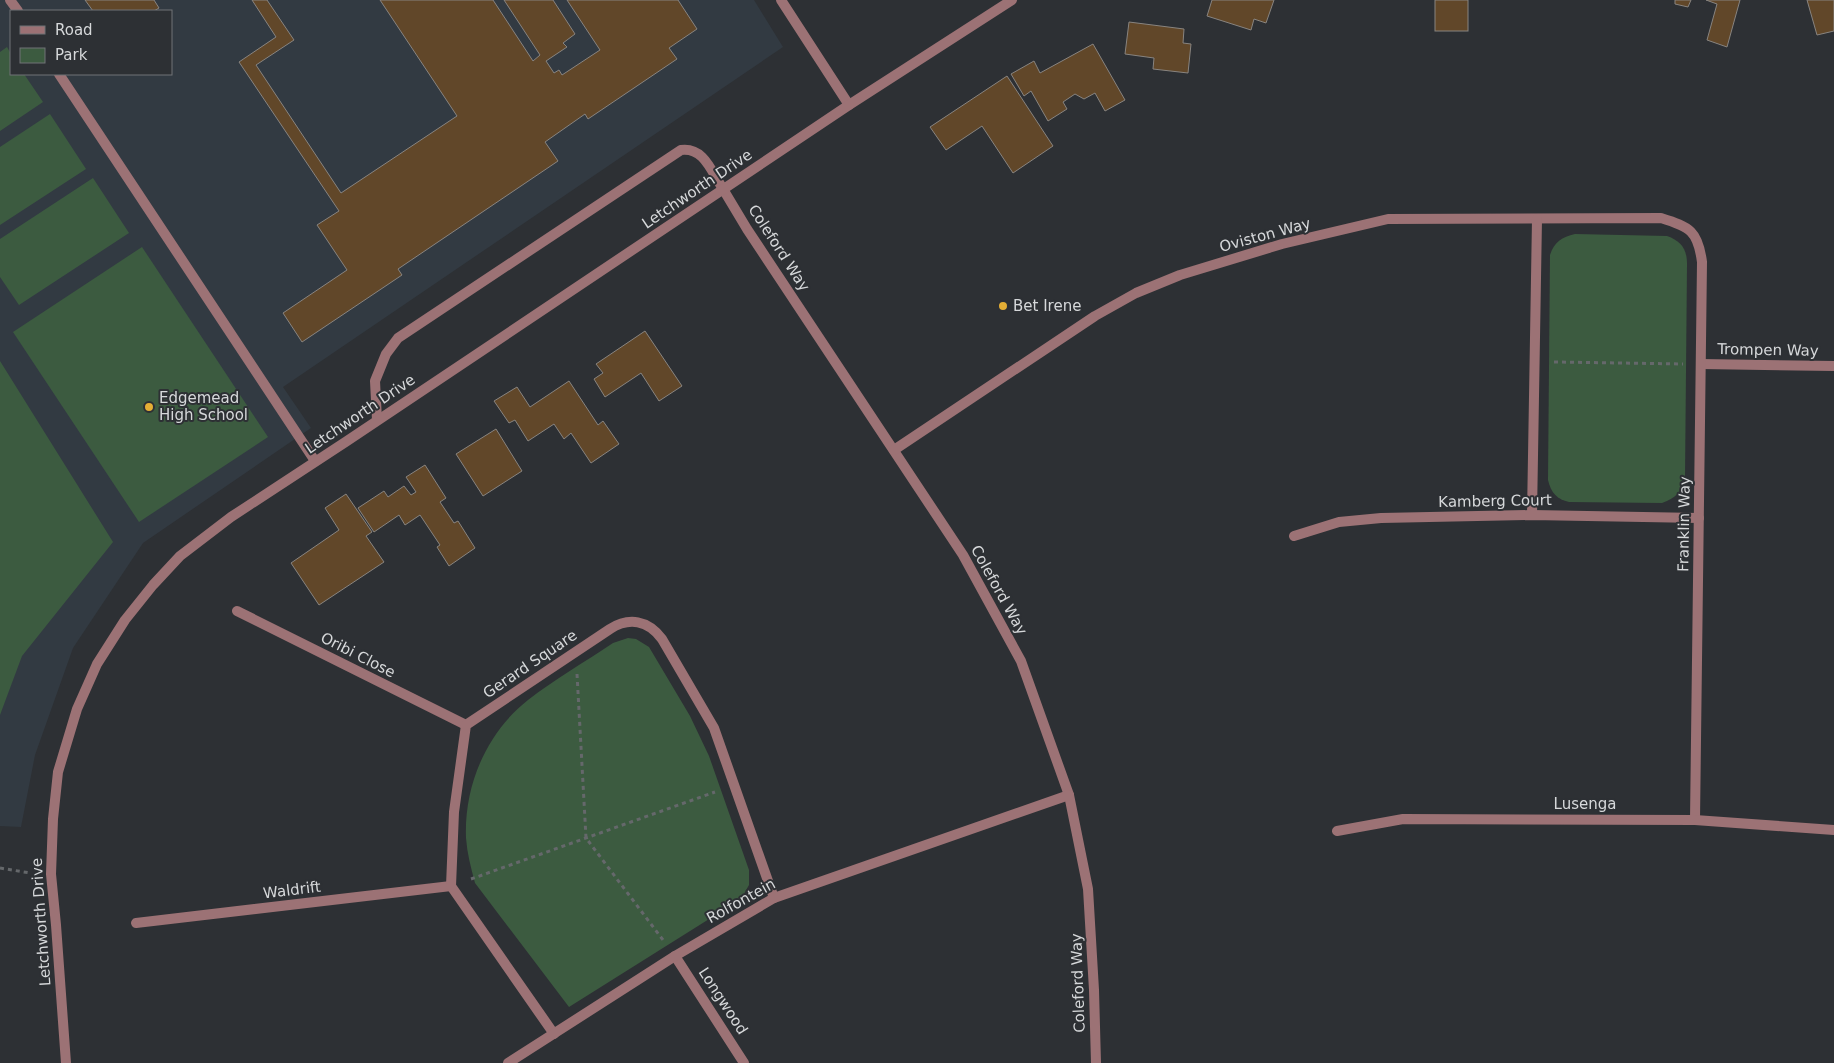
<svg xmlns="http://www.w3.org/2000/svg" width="1834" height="1063" viewBox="0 0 1834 1063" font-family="'DejaVu Sans',sans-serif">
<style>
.built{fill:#323a42;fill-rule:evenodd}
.green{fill:#3c5b40}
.building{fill:#614729;stroke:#888480}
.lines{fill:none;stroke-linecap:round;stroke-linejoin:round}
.path{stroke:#65686b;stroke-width:3;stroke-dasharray:4 4;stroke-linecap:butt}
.service{stroke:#9c7275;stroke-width:10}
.minor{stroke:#9c7275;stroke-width:10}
.tertiary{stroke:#9c7275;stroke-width:10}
.poi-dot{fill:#e4ae35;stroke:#2d3034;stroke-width:2}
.labels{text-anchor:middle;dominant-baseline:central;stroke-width:4;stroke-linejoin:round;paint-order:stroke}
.street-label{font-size:15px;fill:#d6d8da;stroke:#2d3034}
.poi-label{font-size:15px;fill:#d6d8da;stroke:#2d3034;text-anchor:start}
</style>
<rect width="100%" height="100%" fill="#2d3034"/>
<!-- built -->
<path class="built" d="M0,0H754L783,47L283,387L311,428L143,543L73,648L35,755L21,827L0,826ZM11,11H171V74H11Z"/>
<!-- green -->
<g class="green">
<polygon points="7,47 11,54 11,74 24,74 43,102 0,131 0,52"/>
<polygon points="50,114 86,169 0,225 0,147"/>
<polygon points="93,178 129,233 19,305 0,277 0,239"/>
<path d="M1575,234L1667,236C1681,241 1687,249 1687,264L1685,476C1683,491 1676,498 1662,503L1569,502C1557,499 1551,493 1548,480L1550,255C1554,242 1562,237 1575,234Z"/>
<polygon points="142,247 268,437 139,522 13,332"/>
<polygon points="0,361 113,542 22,656 0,715"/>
<path d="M628,638L636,639L649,647L690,716L709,756L749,870V885L741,899L569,1007L475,883C471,868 467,853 466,838C464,786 486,733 528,700C555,679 585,662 613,643Z"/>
</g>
<!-- building -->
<g class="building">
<polygon points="85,0 154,0 159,8 154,11 93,11"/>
<polygon points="252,0 267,0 294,40 256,65 341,193 457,116 380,0 493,0 533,61 540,55 504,0 553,0 575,34 563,43 567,47 546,61 554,73 559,70 562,75 600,50 567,0 678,0 697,29 669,48 677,59 588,119 585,114 545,142 558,161 398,269 402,275 302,342 283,313 347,270 317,225 339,211 239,62 276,37"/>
<polygon points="1212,0 1274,0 1266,23 1254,19 1251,30 1207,16"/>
<rect x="1435" y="0" width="33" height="31"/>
<polygon points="1675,0 1691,0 1688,7 1675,4"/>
<polygon points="1706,0 1740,0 1727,47 1707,40 1717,4"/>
<polygon points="1807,0 1834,0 1834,31 1817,35"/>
<polygon points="1129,22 1184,29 1183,43 1191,44 1188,73 1153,69 1154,58 1125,54"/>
<polygon points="1093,44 1125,100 1105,111 1095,93 1084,99 1075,94 1063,102 1067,109 1048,121 1031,91 1024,96 1011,74 1034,61 1040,73"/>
<polygon points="1007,76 1053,146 1013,173 982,126 946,150 930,127"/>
<polygon points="645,331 682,386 659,401 641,373 605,397 594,379 603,373 596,364"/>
<polygon points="569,381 598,425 603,421 619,444 591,463 571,433 564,439 554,424 528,441 515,420 509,423 494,401 517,387 530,407"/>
<polygon points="496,429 522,471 483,496 456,454"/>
<polygon points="425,465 446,498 440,502 454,523 458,521 475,548 449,566 437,547 440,545 420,515 405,525 399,515 374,532 358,508 384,491 388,497 404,486 411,495 416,492 406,477"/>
<polygon points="346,494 372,532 366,536 384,562 319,605 291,563 339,530 325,508"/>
</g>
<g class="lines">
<!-- path -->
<g class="path">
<polyline points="1554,362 1683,364"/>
<polyline points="577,674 586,838 663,940"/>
<polyline points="0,868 30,873"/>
<polyline points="471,879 715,792"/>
</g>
<!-- service -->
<g class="service">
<polyline points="10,0 18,11"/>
<polyline points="59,74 315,461"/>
<path d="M377,420L375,381L386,354L398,338L681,150C704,147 711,171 723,189"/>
</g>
<!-- minor -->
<g class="minor">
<polyline points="781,0 849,105"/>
<polyline points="723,189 747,229 963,555 1021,661 1069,795 1088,889 1094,990 1096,1063"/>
<polyline points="1701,364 1834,366"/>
<path d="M894,450L1095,316L1136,293L1180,275L1282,244L1388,219L1661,218C1690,227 1698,231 1702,262L1695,820"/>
<polyline points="1532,515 1537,219"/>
<polyline points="1294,536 1339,522 1381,518 1532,515 1699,518"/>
<polyline points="237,611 466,725"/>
<polyline points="1337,831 1403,819 1695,820 1834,830"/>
<polyline points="136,923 451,886"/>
<polyline points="675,956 744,1063"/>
<path d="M554,1034L451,886L454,812L466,725L610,629C629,617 648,620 662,639L714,728L774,898"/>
<polyline points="508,1063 675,956 774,898 1069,795"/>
</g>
<!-- tertiary -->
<polyline class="tertiary" points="66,1063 56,925 51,874 53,819 58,772 77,709 97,664 125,620 153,585 180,556 231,517 347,441 849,105 1012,0"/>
</g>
<!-- markers -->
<g class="poi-dot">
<circle cx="1003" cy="306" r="5"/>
<circle cx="149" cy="407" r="5"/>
</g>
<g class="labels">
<!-- street labels -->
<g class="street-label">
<text transform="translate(697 189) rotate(-34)">Letchworth Drive</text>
<text transform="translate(1265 235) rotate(-15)">Oviston Way</text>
<text transform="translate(779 248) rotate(57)">Coleford Way</text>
<text transform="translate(1768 350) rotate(1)">Trompen Way</text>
<text transform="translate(360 414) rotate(-34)">Letchworth Drive</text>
<text transform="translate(1495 501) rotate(-1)">Kamberg Court</text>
<text transform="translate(1684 524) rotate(-89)">Franklin Way</text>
<text transform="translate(999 590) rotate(61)">Coleford Way</text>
<text transform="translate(358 655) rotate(27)">Oribi Close</text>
<text transform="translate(530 664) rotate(-34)">Gerard Square</text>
<text x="1585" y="804">Lusenga</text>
<text transform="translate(292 890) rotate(-7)">Waldrift</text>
<text transform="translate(741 901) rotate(-29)">Rolfontein</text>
<text transform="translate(41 922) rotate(-94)">Letchworth Drive</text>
<text transform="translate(1078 983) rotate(-92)">Coleford Way</text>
<text transform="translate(723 1001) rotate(57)">Longwood</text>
</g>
<!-- poi labels -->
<g class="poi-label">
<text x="1013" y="306">Bet Irene</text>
<text x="159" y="398">Edgemead<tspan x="159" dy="17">High School</tspan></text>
</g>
</g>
<!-- legend -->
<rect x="10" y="10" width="162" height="65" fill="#2d3034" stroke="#717376"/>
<rect x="20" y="26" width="25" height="8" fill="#9c7275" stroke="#717376"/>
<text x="55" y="35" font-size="15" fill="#d6d8da">Road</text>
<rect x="20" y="48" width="25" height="15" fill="#3c5b40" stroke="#717376"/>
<text x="55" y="60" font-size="15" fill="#d6d8da">Park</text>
</svg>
